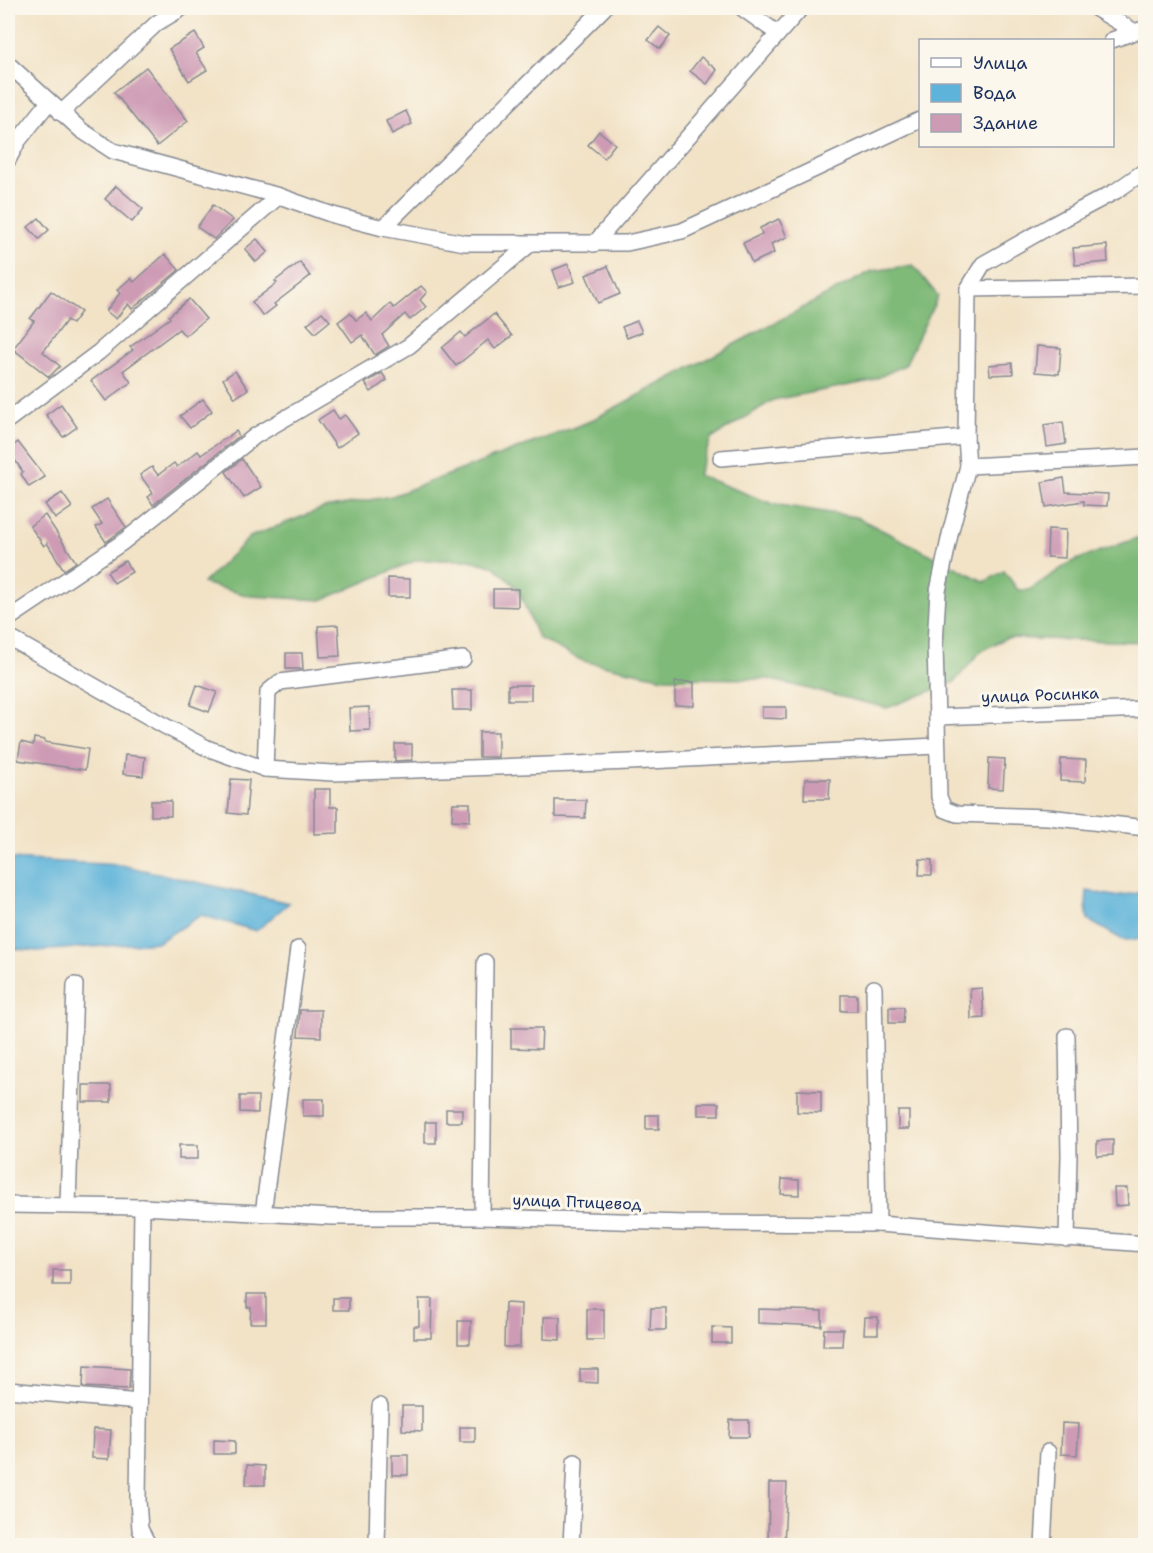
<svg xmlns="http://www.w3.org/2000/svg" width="1153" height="1553" viewBox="0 0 1153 1553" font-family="'Shantell Sans',sans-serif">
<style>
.forest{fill:#7fba78;stroke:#4d746b;stroke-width:1.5}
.water{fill:#5db3d9;stroke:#3c719c;stroke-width:1.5}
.building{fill:#ce9bb5}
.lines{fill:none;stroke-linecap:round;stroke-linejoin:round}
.minor-casing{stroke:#868992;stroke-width:18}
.minor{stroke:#fff;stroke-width:15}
.labels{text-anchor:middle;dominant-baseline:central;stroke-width:6;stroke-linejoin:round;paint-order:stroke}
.street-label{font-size:16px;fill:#1b2f5e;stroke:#fbf7ec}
</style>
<rect width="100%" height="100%" fill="#fbf7ec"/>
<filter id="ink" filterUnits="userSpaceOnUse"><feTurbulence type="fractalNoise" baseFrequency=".0167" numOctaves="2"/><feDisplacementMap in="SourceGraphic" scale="12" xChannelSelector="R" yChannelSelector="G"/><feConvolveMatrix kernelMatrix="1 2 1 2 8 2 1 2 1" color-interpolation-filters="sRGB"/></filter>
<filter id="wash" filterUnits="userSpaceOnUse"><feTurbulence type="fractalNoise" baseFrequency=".008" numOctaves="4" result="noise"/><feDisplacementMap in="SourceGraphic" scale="24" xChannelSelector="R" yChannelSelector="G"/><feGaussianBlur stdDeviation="1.35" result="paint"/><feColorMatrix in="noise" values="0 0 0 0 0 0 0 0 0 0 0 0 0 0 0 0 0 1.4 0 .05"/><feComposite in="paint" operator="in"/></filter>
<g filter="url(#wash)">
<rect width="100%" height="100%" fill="#f2e3c7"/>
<!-- forest -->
<polygon class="forest" points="913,265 938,296 905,365 871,381 773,400 711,439 698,475 773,504 856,517 985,582 1004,571 1018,590 1029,590 1071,562 1145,535 1145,642 1006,638 981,651 954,682 887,708 768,679 664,678 583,661 538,638 518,589 495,567 470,560 417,560 322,600 250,596 203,583 250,537 324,508 392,496 588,422 872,271"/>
<!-- water -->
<g class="water">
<polygon points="8,859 121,865 289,903 256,931 201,915 158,942 36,951 8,948"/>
<polygon points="1087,891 1114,896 1145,892 1145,939 1123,940 1088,920 1086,906"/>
</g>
<g id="blocks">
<!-- building -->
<g class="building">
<polygon points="659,27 670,36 660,49 648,40"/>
<polygon points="195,33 204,48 196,53 207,70 189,81 169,49"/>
<polygon points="701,57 717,70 707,84 690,71"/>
<polygon points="146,67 188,121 157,146 114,92"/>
<polygon points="406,111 412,124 392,134 386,121"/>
<polygon points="599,131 615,144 604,158 588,145"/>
<polygon points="116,186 143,209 132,222 105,199"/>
<polygon points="213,205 233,220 214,239 197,227"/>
<polygon points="39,218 49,230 39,239 28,227"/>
<polygon points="779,219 787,237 771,244 774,253 752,263 743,243 762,234 760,228"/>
<polygon points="257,239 268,252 256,262 245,249"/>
<polygon points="1107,245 1108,262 1075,265 1073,248"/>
<polygon points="165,254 179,270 132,309 128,304 116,319 106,311 120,293 117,290 131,278 134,282"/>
<polygon points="300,262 310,276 274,304 276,306 263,316 252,302 277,283 275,281"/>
<polygon points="568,264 575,282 559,287 553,270"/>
<polygon points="608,266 620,294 598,303 586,275"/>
<polygon points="421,286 427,292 420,300 426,307 410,320 405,314 382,335 389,346 375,355 362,335 352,342 338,322 350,313 356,320 366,313 372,321 390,304 394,308"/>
<polygon points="51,291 81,312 72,324 67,320 43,352 60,366 49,377 13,349 34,321 30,319"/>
<polygon points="189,299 206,319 185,336 179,329 123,371 131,382 106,401 91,381 133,350 130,347 170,318 169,316"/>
<polygon points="322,312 330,321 315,333 307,324"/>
<polygon points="494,314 512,336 495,349 488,340 456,366 442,348 461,332 465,337"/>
<polygon points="637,321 642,332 627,338 622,327"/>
<polygon points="1037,346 1061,348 1059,374 1035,372"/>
<polygon points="1012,363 1013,374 990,375 989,365"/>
<polygon points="235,371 248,389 235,398 223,379"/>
<polygon points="382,373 387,380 371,392 365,383"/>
<polygon points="203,399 212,411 190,428 180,416"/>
<polygon points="61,404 77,427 63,437 46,415"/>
<polygon points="333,410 339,419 345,415 358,433 337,448 318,420"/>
<polygon points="1063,422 1066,444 1047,447 1044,425"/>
<polygon points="236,431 239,436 153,505 148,497 153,493 140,475 152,467 158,475 174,463 177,467 198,451 201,455"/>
<polygon points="18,442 45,477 29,487 21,474 23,472 8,450"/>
<polygon points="242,459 261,487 244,498 226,472"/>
<polygon points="1064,478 1066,492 1108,494 1107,506 1084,505 1084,501 1046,507 1042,482"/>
<polygon points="62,493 72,507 55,519 45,504"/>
<polygon points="107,499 126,527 106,542 96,527 102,524 92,509"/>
<polygon points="45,515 76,562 64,570 47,543 44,546 30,526"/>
<polygon points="1048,529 1066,530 1065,558 1047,557"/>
<polygon points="125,561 132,572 114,583 107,572"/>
<polygon points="388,578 410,579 410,597 388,597"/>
<polygon points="493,589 518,589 518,607 493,606"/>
<polygon points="338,625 340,656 320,657 318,626"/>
<polygon points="286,653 302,653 303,669 286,669"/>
<polygon points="675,682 694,682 694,706 675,705"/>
<polygon points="197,685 217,692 209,712 190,705"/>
<rect x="508" y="685" width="23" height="15"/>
<polygon points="452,690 472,690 472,710 453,710"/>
<polygon points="369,707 370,730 350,731 349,708"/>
<polygon points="762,707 786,707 786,719 762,718"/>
<rect x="479" y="732" width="19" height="25"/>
<polygon points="34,738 45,740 45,742 88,749 85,770 18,760 21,742 33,745"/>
<polygon points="395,744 412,744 412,760 395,761"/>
<polygon points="125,755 145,757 143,776 123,774"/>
<polygon points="989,758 1005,759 1003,789 988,788"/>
<polygon points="1061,759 1086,760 1085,782 1060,781"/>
<polygon points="231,779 249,780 246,815 228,813"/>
<polygon points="805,779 830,779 829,799 804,799"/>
<polygon points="314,789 330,789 330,807 338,807 338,833 314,834"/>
<polygon points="555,800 586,800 585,818 555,817"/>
<rect x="151" y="801" width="20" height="15"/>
<polygon points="453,803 470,803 470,821 452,820"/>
<polygon points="920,859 932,860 932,875 919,875"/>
<polygon points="982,988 984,1018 971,1019 970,989"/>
<rect x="841" y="995" width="16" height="16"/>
<polygon points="889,1007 904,1007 903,1023 889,1023"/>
<polygon points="300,1010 321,1010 321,1037 298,1036"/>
<polygon points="511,1028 542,1028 541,1049 511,1048"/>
<rect x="83" y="1085" width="28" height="17"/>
<polygon points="797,1090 821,1091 821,1113 797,1112"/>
<polygon points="240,1096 258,1096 258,1113 240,1112"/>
<rect x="303" y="1099" width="21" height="17"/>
<rect x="698" y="1103" width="21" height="12"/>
<rect x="446" y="1109" width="16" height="13"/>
<rect x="898" y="1111" width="11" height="18"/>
<rect x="646" y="1115" width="13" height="14"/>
<rect x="425" y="1122" width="11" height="21"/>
<polygon points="1113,1140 1113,1155 1097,1156 1097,1141"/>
<rect x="179" y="1145" width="19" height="14"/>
<polygon points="782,1179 799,1180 799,1195 781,1194"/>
<polygon points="1114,1188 1127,1188 1128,1205 1115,1206"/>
<rect x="53" y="1270" width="17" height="15"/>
<polygon points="247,1294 266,1294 266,1323 250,1323 251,1307 247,1307"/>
<rect x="333" y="1298" width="16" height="12"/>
<polygon points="419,1299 432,1299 431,1338 414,1338 414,1326 419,1326"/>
<polygon points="505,1303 521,1304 520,1347 504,1347"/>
<polygon points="651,1308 666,1308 666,1330 650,1330"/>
<rect x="587" y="1309" width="17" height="31"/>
<polygon points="758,1309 822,1311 822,1326 758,1323"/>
<polygon points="544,1317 560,1317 560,1340 544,1339"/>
<polygon points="865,1317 878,1317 878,1334 864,1334"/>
<polygon points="458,1321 471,1321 470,1344 458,1344"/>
<polygon points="712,1327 731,1328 731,1343 712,1343"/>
<polygon points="824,1329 843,1329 842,1346 823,1346"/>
<polygon points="84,1366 130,1369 129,1389 83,1387"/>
<polygon points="580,1369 598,1369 598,1383 580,1382"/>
<polygon points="402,1406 422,1406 422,1431 402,1430"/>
<polygon points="730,1420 749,1420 749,1437 729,1437"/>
<polygon points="1062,1423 1079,1424 1077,1455 1061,1454"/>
<rect x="460" y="1427" width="15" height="15"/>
<polygon points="93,1429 111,1430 109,1459 92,1458"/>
<polygon points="214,1440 235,1441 235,1454 214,1454"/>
<rect x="392" y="1455" width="16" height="20"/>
<polygon points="247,1465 265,1466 265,1485 246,1485"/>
<polygon points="769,1483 787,1483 784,1544 768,1543"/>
</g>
</g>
</g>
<g filter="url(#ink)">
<use href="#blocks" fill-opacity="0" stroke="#868992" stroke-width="1.5"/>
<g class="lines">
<!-- minor casing -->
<g class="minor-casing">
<g id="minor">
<polyline points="742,8 777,33"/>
<polyline points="1095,8 1135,32"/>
<polyline points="1112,40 1146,28"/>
<polyline points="8,64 81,130 113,151 279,196 333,215 383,228 465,243 627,243 682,231 920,120"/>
<polyline points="61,113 157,23 182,8"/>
<polyline points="8,160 18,141 49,102"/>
<polyline points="1146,170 1116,191 1052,225 983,264 968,289 966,437 968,466 951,530 938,591 935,645 939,797 944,809 957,814 1048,817 1146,828"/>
<polyline points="383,228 604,8"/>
<polyline points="594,244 801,8"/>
<polyline points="968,289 1146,286"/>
<polyline points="8,420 99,352 279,196"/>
<polyline points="721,458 966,437"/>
<polyline points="968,466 1146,457"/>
<polyline points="8,619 123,542 255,436 409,346 529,245"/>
<polyline points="8,637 163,725 207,748 265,769 333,773 630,762 936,746"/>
<polyline points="937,717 1146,709"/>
<polyline points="265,769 268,692 280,682 463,659"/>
<polyline points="874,988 878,1224"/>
<polyline points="8,1205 142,1207 332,1217 482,1217 684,1223 878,1224 1146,1244"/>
<polyline points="68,1205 75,985"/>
<polyline points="142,1207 138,1500 140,1529 149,1546"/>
<polyline points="263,1214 298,949"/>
<polyline points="482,1217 485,962"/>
<polyline points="1067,1239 1069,1156 1067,1036"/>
<polyline points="8,1390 139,1402"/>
<polyline points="377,1546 380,1406"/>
<polyline points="571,1546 575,1462"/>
<polyline points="1043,1546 1048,1452"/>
</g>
</g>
<!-- minor -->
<use href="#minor" class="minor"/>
</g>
</g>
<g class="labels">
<!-- street labels -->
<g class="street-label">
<text transform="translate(1040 695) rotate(-2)">улица Росинка</text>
<text transform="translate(577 1202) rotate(2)">улица Птицевод</text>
</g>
</g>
<!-- margin -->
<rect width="1153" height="1553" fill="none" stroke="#fbf7ec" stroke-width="30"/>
<!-- legend -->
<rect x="919" y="39" width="195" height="108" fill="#fbf7ec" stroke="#a1a7b3" stroke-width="1.5"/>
<rect x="931" y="58" width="30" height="9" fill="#ffffff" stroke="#a1a7b3" stroke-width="1.5"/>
<text x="973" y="69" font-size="18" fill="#1b2f5e">Улица</text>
<rect x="931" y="84" width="30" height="18" fill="#5db3d9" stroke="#a1a7b3" stroke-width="1.5"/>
<text x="973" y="99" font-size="18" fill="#1b2f5e">Вода</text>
<rect x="931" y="114" width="30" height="18" fill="#ce9bb5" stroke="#a1a7b3" stroke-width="1.5"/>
<text x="973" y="129" font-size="18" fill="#1b2f5e">Здание</text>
</svg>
